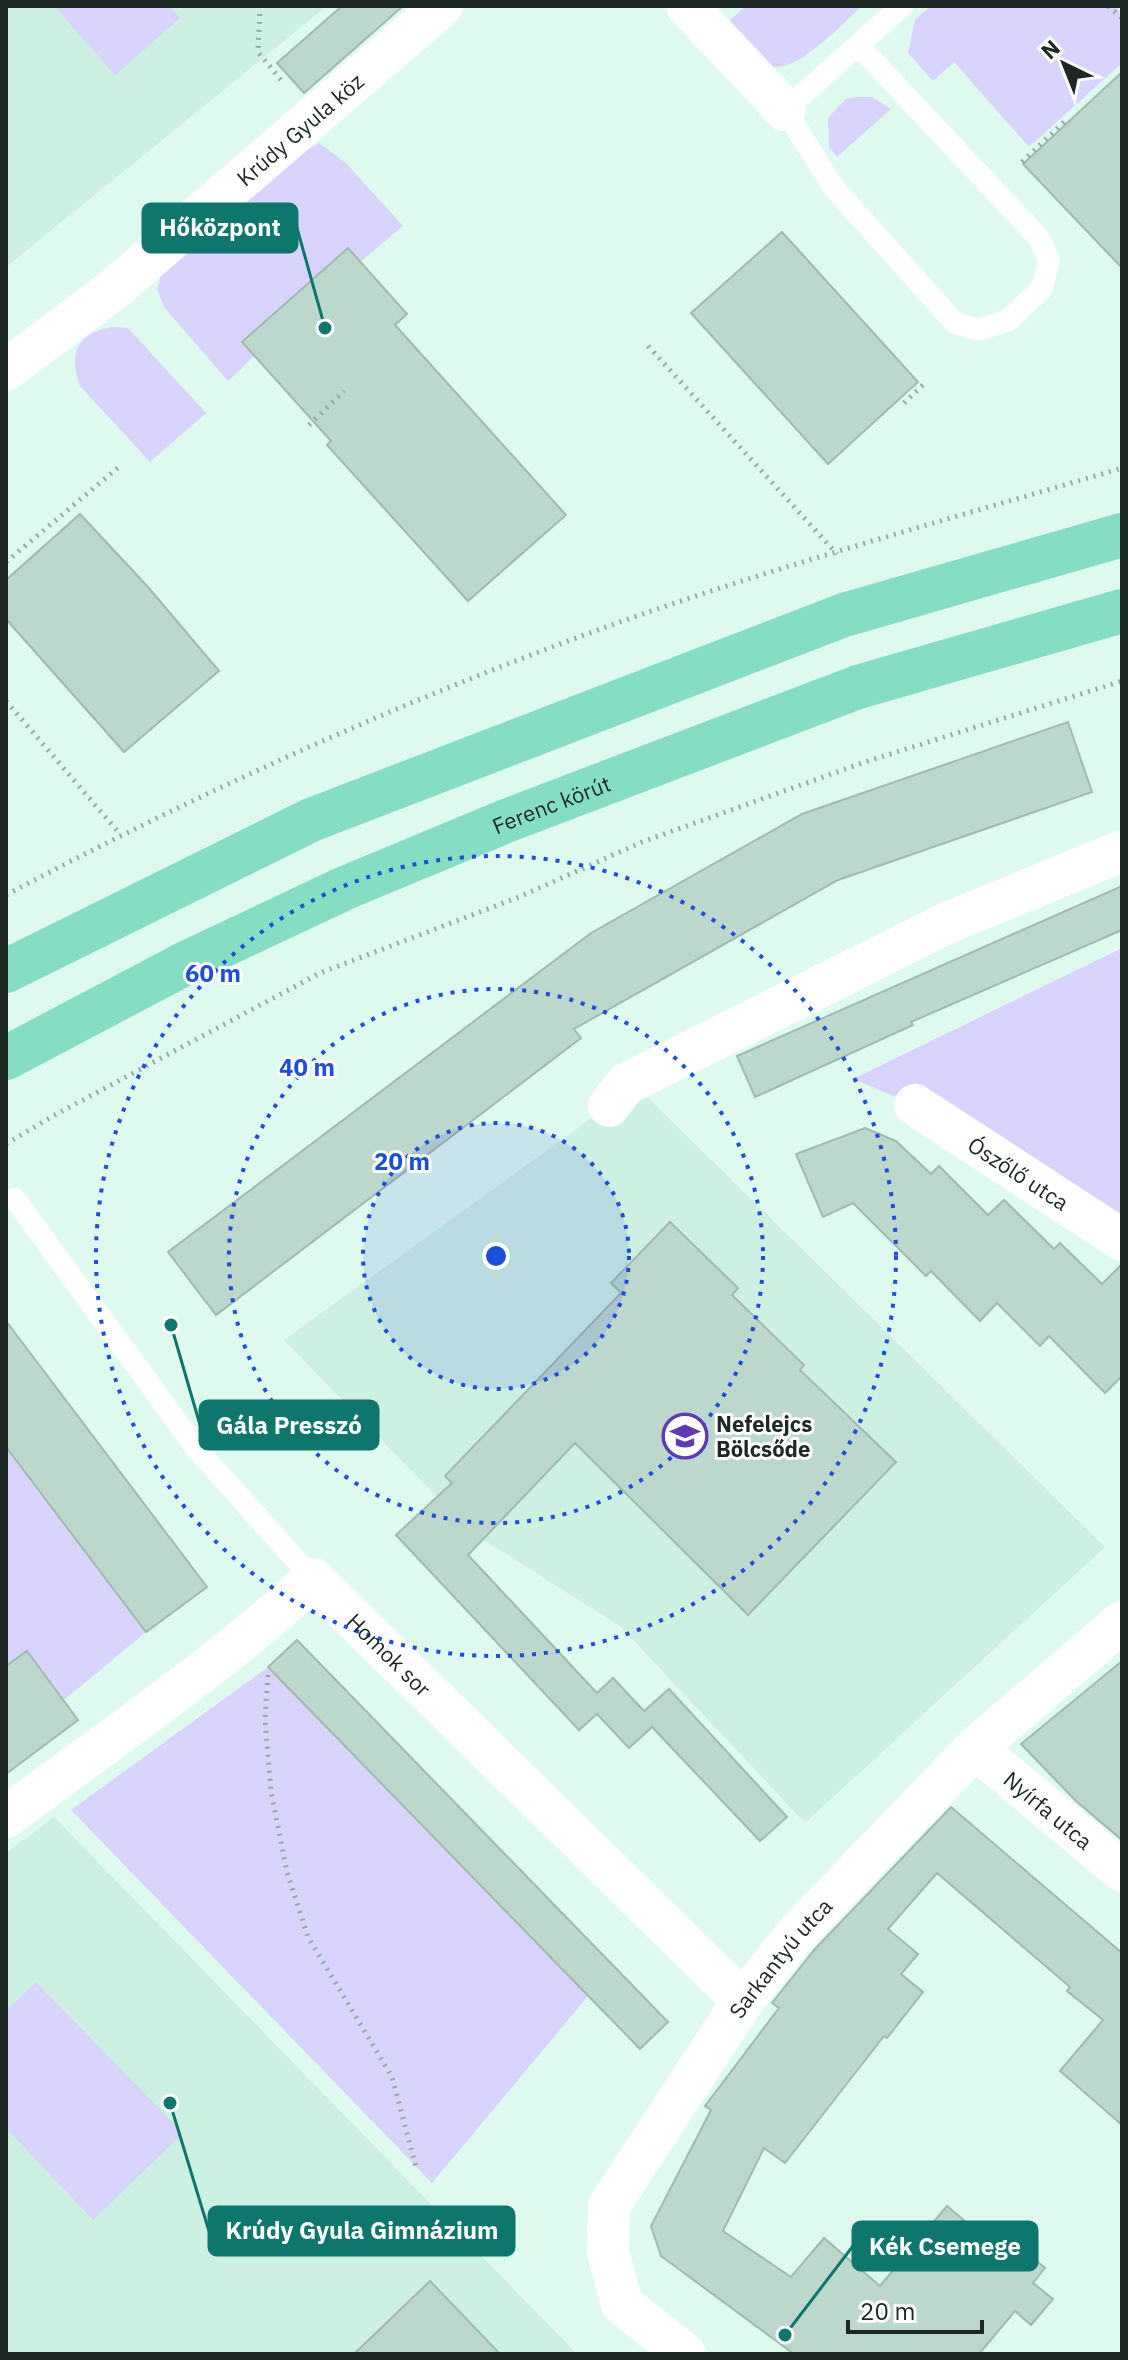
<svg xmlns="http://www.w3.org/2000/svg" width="1128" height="2360" viewBox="0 0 1128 2360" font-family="'IBM Plex Sans',sans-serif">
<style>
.built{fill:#ccf0e2}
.green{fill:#d9d4fd}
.building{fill:#bcd7cc;stroke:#a0baaf;stroke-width:2}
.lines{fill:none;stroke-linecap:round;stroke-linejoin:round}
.path{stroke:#95aaa1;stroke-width:5;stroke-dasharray:2 6;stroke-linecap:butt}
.lane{stroke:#fff;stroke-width:22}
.street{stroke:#fff;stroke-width:42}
.primary{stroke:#85ddc4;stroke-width:44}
.ring{fill:none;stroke:#1d4ed8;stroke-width:4;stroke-dasharray:4 8}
.labels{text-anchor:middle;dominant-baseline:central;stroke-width:6;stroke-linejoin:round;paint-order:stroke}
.street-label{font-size:22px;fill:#1d2723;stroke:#fff}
.poi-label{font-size:22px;font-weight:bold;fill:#1d2723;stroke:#fff;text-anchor:start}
.centre{fill:#1d4ed8;stroke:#fff;stroke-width:4}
.ring-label{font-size:24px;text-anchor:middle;font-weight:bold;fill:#1d4ed8;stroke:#fff;stroke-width:6;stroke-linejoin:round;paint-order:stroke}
.leader{fill:none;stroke:#0f766e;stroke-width:3}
.callout-dot{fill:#0f766e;stroke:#fff;stroke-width:3}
.callout{fill:#0f766e;stroke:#0f766e;stroke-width:3}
.callout-label{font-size:24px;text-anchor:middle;font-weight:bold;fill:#fff}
</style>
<rect width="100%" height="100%" fill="#defaee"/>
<!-- built -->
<g class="built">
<polygon points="6,6 327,6 6,267"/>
<polygon points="636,1086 1105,1547 805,1823 620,1626 471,1532 284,1340"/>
<polygon points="54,1817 577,2354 6,2354 6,1853"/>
</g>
<!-- green -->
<g class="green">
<polygon points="54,6 170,6 180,18 115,75"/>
<path d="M746,6H862C844,22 791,81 766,64C751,54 739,36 726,24Z"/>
<polygon points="931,6 1115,6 1122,14 1122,63 1029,147 954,62 933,81 908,53 915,20"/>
<polygon points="858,97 872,97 891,109 837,157 829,147 828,118 846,99"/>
<polygon points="319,143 346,163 403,226 360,262 243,342 254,356 228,381 164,307 157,289 161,276 292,159"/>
<path d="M111,327L128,328L206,413L150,462L80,386C68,353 77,334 111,327Z"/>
<polygon points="1122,948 1122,1240 915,1105 853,1079"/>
<polygon points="6,1447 146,1632 64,1700 27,1651 6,1666"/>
<polygon points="268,1667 588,1996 432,2183 71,1810"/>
<polygon points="36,1982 183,2133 93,2220 6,2128 6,2011"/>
</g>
<!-- building -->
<g class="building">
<polygon points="342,6 403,6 304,93 277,63"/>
<polygon points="1122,72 1122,268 1023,164"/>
<polygon points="782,232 918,382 828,464 691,313"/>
<polygon points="348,248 407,314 395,325 566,515 468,601 327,445 331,441 242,342"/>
<polygon points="80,514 148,587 219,671 124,752 6,619 6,580"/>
<polygon points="1068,722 1092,792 838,880 574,1029 581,1038 216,1315 168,1252 591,933 802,814"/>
<polygon points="1122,886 1122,930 911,1022 913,1025 755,1097 737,1056"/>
<polygon points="865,1128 896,1141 931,1174 939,1166 988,1215 1004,1200 1054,1249 1060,1243 1102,1284 1122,1264 1122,1376 1105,1393 1049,1336 1040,1346 997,1303 980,1321 931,1271 926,1276 853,1203 823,1217 796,1154"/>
<polygon points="670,1222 738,1288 732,1295 804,1365 800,1370 896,1462 748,1615 575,1443 468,1555 597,1693 613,1678 644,1711 669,1689 787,1817 760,1841 652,1727 629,1748 597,1714 579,1730 396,1535 452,1483 445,1476 621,1293 611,1283"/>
<polygon points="6,1321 207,1587 146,1632 6,1447"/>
<polygon points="297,1640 668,2022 640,2049 268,1667"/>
<polygon points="27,1651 78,1720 6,1774 6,1666"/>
<polygon points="1122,1661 1122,1840 1076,1801 1021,1744"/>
<polygon points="951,1807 1122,1953 1122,2125 1060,2071 1103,2020 1067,1991 1070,1987 937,1873 888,1929 918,1954 901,1974 923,1992 887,2038 884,2036 785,2163 764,2148 723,2231 791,2277 824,2238 880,2286 947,2206 1006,2256 1016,2244 1045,2268 1033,2283 1053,2299 1031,2325 1015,2311 979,2354 794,2354 661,2256 651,2226 711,2110 705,2106 779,2008 772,2003 815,1949"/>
<polygon points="430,2281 500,2354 354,2354"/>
</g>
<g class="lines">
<!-- path -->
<g class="path">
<polyline points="260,6 258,52 284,84"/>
<polyline points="1108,6 1122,18"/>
<polyline points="1022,162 1064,122"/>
<polyline points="648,346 837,554"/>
<polyline points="904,403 926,382"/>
<polyline points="309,425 344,391"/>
<polyline points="6,562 120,466"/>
<polyline points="6,701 120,834"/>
<path d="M6,895C187,799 375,713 568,641C749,573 937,523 1122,468"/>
<polyline points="6,1144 53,1116 320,973 519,897 642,842 865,762 1122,681"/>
<polyline points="268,1675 265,1719 271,1792 287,1872 308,1937 392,2077 416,2167"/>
</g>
<!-- lane -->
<g class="lane">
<polyline points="859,46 1039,238 1049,260 1042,288 1009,320 979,330 955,323 834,188 785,110 902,6"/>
<polyline points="15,1199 196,1448 313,1579"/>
</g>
<!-- street -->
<g class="street">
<polyline points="687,6 785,110"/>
<path id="s1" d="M6,370L114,289L442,6"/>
<path id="s2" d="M915,1105L1122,1240"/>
<polyline points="609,1106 626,1084 945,924 1122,851"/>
<path id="s3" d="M975,1748L1122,1871"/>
<path id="s4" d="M6,1817C109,1740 218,1667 313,1579L743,2001"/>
<path id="s5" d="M685,2354L622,2304L608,2252L609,2206L743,2001L797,1933L975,1748L1122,1622"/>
</g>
<!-- primary -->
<g class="primary">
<polyline points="6,971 311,820 844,615 1122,535"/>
<path id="s6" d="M6,1058L186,963L345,888L506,821L858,687L1122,611"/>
</g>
</g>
<!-- distance rings -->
<circle cx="496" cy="1256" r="133" fill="#1d4ed8" fill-opacity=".12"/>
<g class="ring">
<circle cx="496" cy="1256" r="133"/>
<circle cx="496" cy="1256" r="267"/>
<circle cx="496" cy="1256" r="400"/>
</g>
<!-- icons -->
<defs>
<g id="school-ring" transform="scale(2.3)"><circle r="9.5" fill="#fff" stroke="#5f3bb3" stroke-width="1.5"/><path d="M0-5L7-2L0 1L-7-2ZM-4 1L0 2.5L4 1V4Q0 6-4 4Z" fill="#5f3bb3"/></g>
</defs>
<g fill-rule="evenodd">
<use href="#school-ring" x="685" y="1436"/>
</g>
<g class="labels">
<!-- street labels -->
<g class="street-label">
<text stroke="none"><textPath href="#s1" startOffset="380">Krúdy Gyula köz</textPath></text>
<text stroke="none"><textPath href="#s6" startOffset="602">Ferenc körút</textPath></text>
<text stroke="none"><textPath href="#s2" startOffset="124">Ószőlő utca</textPath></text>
<text stroke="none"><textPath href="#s4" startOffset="496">Homok sor</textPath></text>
<text stroke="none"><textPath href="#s3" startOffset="96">Nyírfa utca</textPath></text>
<text stroke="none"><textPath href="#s5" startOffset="482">Sarkantyú utca</textPath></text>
</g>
<!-- poi labels -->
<g class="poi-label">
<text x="716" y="1423">Nefelejcs<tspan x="716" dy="25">Bölcsőde</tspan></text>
</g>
</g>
<circle cx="496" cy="1256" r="12" class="centre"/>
<g class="ring-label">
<text x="213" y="982">60 m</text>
<text x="307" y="1076">40 m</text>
<text x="402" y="1170">20 m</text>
</g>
<!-- callouts -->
<path class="leader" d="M325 328L297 228M171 1325L200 1425M170 2103L209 2231M785 2335L853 2246"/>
<g class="callout-dot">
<circle cx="325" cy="328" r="8"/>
<circle cx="171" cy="1325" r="8"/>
<circle cx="170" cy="2103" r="8"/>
<circle cx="785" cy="2335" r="8"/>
</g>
<g class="callout">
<rect x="143" y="204" width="154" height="48" rx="8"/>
<rect x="200" y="1401" width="178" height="48" rx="8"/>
<rect x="209" y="2207" width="305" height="48" rx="8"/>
<rect x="853" y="2222" width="184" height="48" rx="8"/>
</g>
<g class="callout-label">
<text x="220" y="236">Hőközpont</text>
<text x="289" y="1434">Gála Presszó</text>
<text x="362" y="2239">Krúdy Gyula Gimnázium</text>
<text x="945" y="2255">Kék Csemege</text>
</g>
<!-- border -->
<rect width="1128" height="2360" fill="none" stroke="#1d2723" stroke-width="16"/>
<!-- north arrow -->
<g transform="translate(1064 64) rotate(317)" stroke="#ffffff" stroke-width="6" paint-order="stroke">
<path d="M0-6L14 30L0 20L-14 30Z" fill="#1d2723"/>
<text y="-12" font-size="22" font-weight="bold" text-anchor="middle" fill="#1d2723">N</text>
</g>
<!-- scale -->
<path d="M848 2320v12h134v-12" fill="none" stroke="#1d2723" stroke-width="4"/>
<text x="860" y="2320" font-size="24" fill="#1d2723" stroke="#ffffff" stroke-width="6" paint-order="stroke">20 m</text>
</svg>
